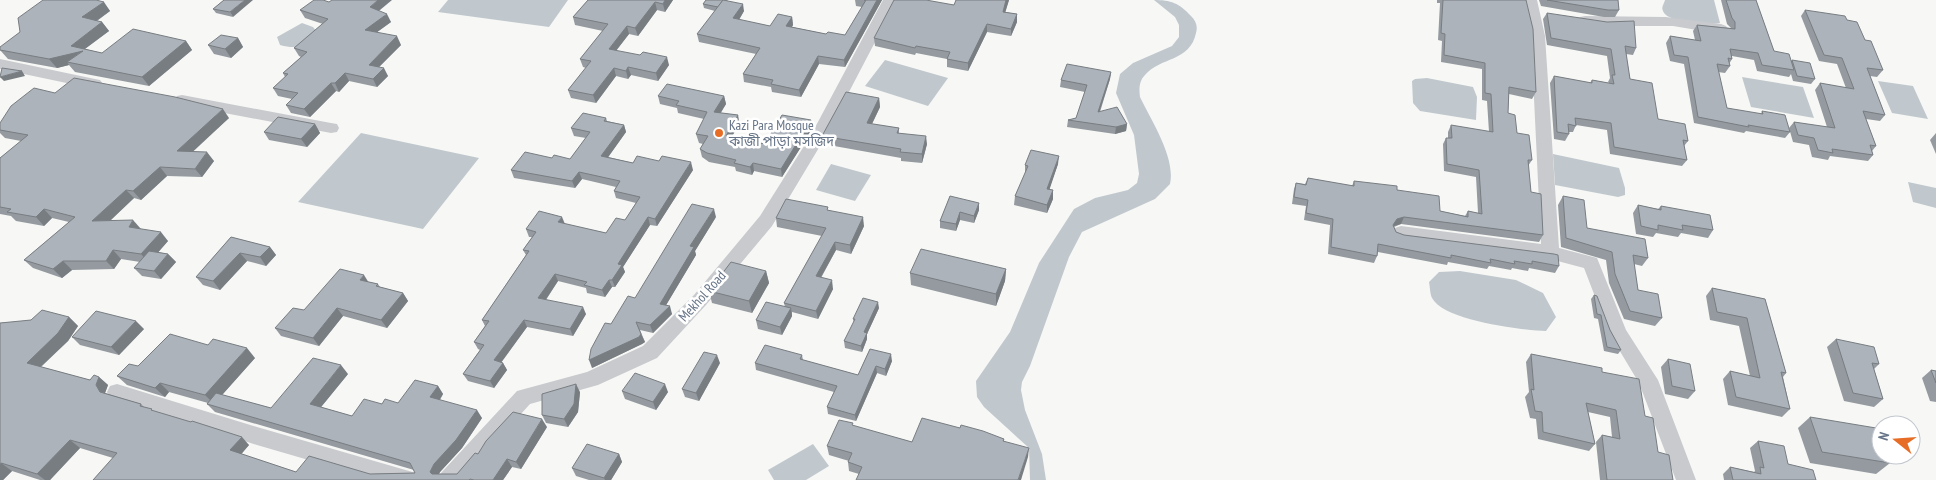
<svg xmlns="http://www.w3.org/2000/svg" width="1936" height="480" viewBox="0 0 1936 480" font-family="'PT Sans Narrow','Noto Sans Bengali',sans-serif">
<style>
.water{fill:#c0c8ce}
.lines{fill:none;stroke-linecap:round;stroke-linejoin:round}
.minor{fill:#c8cace;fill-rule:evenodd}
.wall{fill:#949aa0}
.shaded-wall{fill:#787d82}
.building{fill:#acb3ba;stroke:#787d82}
.poi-dot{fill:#e76d26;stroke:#fff;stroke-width:2}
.labels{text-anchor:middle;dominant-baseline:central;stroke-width:5;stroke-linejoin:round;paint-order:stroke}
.poi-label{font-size:14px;fill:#667487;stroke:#fff;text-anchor:start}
.street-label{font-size:14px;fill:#667487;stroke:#fff}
</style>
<rect width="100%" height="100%" fill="#f7f8f5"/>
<!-- water -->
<g class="water">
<polygon points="448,0 568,0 549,27 438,12"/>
<path d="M1154,0C1171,0 1179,3 1191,16C1196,21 1198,26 1196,33C1190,62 1160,57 1145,75C1139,81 1139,89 1140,97C1151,120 1176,158 1170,184L1155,199L1082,232L1069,257L1030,366L1022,382L1021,390L1025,410L1042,454L1046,480H1030L1029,448L984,407L977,397L976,381L1010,332L1039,263L1074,209L1095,198L1128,190L1137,183L1139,174L1134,135L1116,93L1120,74L1133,63L1172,46L1179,37V25L1175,17Z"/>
<path d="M1665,0H1714L1720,23C1708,25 1667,23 1663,11C1661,7 1664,4 1665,0Z"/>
<path d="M302,23L313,27L319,34C304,46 298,50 280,45L277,37Z"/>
<polygon points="885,60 948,78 928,106 865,86"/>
<polygon points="1742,77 1803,87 1814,118 1751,107"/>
<polygon points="1427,78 1473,87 1477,97 1476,120 1420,111 1413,103 1412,81 1415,79"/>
<polygon points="1878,81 1913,86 1928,119 1892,113"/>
<polygon points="361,133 479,158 423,229 298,202"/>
<polygon points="1553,154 1619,168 1625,188 1625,195 1618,197 1555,185"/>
<polygon points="831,164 871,175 855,201 816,190"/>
<polygon points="1908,182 1936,188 1936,208 1913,202"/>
<path d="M1460,271L1516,280L1543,293L1556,317L1546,331C1522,330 1444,321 1432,298C1430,294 1430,287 1429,282L1439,272Z"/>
<polygon points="813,444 829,466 806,480 774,480 768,470"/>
</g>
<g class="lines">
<!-- minor -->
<g class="minor">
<polygon points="883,0 897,0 826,136 772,226 706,305 657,358 598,385 530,404 461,480 438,480 441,473 517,391 587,372 643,346 694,295 760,216 811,135"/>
<polygon points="1523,0 1537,0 1545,36 1559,248 1597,258 1626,330 1658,380 1696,480 1676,480 1639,383 1609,333 1584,268 1550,259 1401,240 1395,238 1392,233 1395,228 1401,226 1541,244 1531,36"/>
<polygon points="1585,16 1666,17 1721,24 1726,26 1728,29 1726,32 1721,34 1673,26 1605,26 1580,23 1578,20 1580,17"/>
<polygon points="0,59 95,79 100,80 103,84 100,88 95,89 0,69"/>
<polygon points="182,95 331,123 337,124 339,128 337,132 331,133 177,104 174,100 177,96"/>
<polygon points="117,384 257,427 409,471 416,473 419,480 377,480 257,445 117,400 110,398 107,392 110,386"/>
</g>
</g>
<!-- wall -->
<g class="wall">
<polygon points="224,0 233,17 216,13 213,9"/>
<polygon points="588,0 673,0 665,12 657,10 638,36 629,34 616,51 669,65 658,81 631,75 628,79 616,76 596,103 571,98 568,90 586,68 583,67 580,59 603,31 575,25 573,17"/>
<polygon points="706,0 728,0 727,1 744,11 739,20 770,26 792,17 793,25 792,27 826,34 845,35 862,7 856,6 855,0 882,0 845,67 819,64 801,97 772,92 771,87 744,82 743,74 756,54 699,42 697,34 715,11 704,8 703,4"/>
<polygon points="956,0 1009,0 1005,12 1017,14 1017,22 1011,36 987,32 968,71 947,67 947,59 916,53 915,55 875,46 874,38 930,1 954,5"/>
<polygon points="1437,0 1526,0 1536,92 1532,99 1509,94 1508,113 1517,133 1532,160 1528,166 1531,192 1543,235 1539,242 1401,224 1394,227 1396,232 1404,235 1559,266 1555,273 1529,268 1528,271 1512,268 1511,270 1489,266 1487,269 1448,262 1447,265 1378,252 1377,256 1374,263 1328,254 1330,225 1304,220 1306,206 1292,204 1294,189 1296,183 1305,184 1308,178 1352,186 1354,181 1397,190 1440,211 1465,216 1468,211 1478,213 1476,177 1444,171 1443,144 1446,138 1448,138 1448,132 1451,125 1489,132 1487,101 1482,100 1482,69 1441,62 1442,41 1438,40 1440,3 1437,3"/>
<polygon points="1539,0 1618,0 1619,10 1615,17 1604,17 1541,6"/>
<polygon points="1721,0 1756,0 1774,51 1791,61 1792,60 1815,79 1811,84 1793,81 1791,74 1789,77 1757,71 1754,60 1732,56 1732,59 1729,64 1730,66 1725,73 1718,72 1727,108 1761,114 1762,111 1790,132 1785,138 1746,131 1744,133 1694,123 1684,64 1670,61 1666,43 1670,36 1695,40 1693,31 1697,25 1731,28 1727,24"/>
<polygon points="103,2 110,11 97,21 102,22 109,31 85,49 102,53 186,41 192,50 149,86 75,72 69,65 57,68 8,59 0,50 20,32"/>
<polygon points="329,2 379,11 391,22 377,32 401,45 379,67 388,76 377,87 349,81 339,92 336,91 310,117 291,113 286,105 292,99 278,96 273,88 285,77 283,73 301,57 299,56 294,48 323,24 305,18 300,10"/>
<polygon points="1805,10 1847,20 1865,40 1883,70 1877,77 1870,76 1885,115 1880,121 1866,119 1876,146 1872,151 1873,155 1868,161 1830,156 1828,160 1812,157 1809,145 1793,142 1789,128 1794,122 1827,127 1815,90 1820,83 1846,88 1837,64 1819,61 1801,16"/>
<polygon points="1547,13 1636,48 1633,55 1626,54 1630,79 1658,119 1688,141 1684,146 1687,160 1682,166 1610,154 1607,130 1576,125 1573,132 1569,132 1569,134 1565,141 1554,139 1550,83 1554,76 1590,83 1592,80 1609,83 1608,82 1610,78 1607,56 1547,45 1543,19"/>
<polygon points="238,38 243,47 231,58 214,54 208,45"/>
<polygon points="1111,72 1110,79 1100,112 1127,124 1126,131 1115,134 1067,127 1068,120 1076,118 1085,92 1060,87 1061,80"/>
<polygon points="55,93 229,118 192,151 214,161 202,177 167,176 141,200 134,198 110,221 141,229 168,241 158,252 168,254 176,262 161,279 142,276 134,268 140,262 121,259 114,269 72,270 62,278 33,268 24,260 69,222 52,218 44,226 16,221 11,216 0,214 0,158 21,141 5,138 0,133 0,123"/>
<polygon points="658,96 724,96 726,104 720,113 738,115 739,123 732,137 765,144 811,120 813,128 782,177 754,171 752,175 736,171 735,167 709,162 702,157 700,149 703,144 699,143 696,134 704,119 678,113 677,108 660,104"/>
<polygon points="879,98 880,107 872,124 899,128 899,133 927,144 922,163 901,161 901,158 823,144 822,136"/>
<polygon points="606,118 607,121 624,125 626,132 608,157 633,163 693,170 657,226 650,225 623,267 625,272 615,287 612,287 605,297 587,293 586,288 558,281 546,300 586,314 573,336 527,327 501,362 503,363 507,370 494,388 468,381 463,374 480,350 478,349 474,342 485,326 482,320 526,255 523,250 532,237 529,237 526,229 565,224 606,233 625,220 636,203 616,198 614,191 616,187 582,179 575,188 514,178 511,170 552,158 570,159 586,138 574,136 571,128"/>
<polygon points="315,124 320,133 307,147 269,140 264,132"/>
<polygon points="1936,133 1936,154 1930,140"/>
<polygon points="1058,164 1049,189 1053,199 1047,213 1014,205 1015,196 1025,174 1025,165"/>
<polygon points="950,196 979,210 974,223 960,220 956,231 940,228 940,221"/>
<polygon points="1563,196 1587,228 1648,258 1642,266 1634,264 1638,290 1662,318 1655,326 1624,319 1609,283 1606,260 1561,247 1558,205"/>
<polygon points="1638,205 1658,209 1661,206 1713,230 1708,238 1681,233 1678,237 1656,233 1653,237 1636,234 1633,213"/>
<polygon points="828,210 864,226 851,254 836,250 821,278 833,289 818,319 792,312 792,316 782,335 758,329 756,320 785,307 784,303 822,236 777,227 776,218"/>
<polygon points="716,217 695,251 696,255 666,305 672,314 653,333 640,330 645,342 642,344 592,368 635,298"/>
<polygon points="231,237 270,247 276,255 266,266 247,261 220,290 203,285 196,277"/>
<polygon points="1006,269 1005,281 996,306 911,285 910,273"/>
<polygon points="766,271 769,283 752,313 712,303 709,291"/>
<polygon points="368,282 378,284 380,287 403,293 408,301 387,328 343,316 319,346 281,336 275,328 304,310"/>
<polygon points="1712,288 1765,299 1786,373 1783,377 1790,409 1782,417 1728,405 1723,379 1730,371 1750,376 1739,326 1710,320 1706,296"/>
<polygon points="1594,295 1610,330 1621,350 1618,354 1604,351 1598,319 1594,318 1591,299"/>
<polygon points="879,308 867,334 867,339 862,352 845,348 844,341 854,323 853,319"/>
<polygon points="69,317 78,326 68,341 41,367 90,380 99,377 108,385 105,393 141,404 144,407 154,412 249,445 241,454 296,472 370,474 415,473 414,470 215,412 207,404 208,403 169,392 165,397 127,385 117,376 138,366 255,358 222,395 271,408 348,374 321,407 352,416 382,404 398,403 438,386 443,394 440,400 482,418 462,448 440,472 439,474 457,474 478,454 547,427 521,469 512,467 503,480 93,480 113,458 80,448 50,480 40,480 12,471 3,480 0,480 0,323"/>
<polygon points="144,329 119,355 80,345 72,337"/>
<polygon points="1836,339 1879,364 1874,369 1883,399 1874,407 1844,401 1827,347"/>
<polygon points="870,349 892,361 886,376 877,373 856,421 828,414 827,407 834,392 756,370 755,363 802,355 803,360 858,375"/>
<polygon points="1531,354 1602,372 1645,416 1658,452 1673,480 1600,480 1596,442 1602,435 1612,437 1610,417 1588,412 1595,444 1589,451 1538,439 1536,419 1530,418 1525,397 1529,392 1526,362"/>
<polygon points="1668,359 1695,391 1688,399 1665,394 1661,367"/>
<polygon points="720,363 699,401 685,397 682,389"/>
<polygon points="1931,370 1936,371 1936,402 1930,401 1922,378"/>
<polygon points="622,391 668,392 656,410 625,399"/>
<polygon points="580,392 578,412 568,427 546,423 542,415"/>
<polygon points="1810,417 1890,463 1876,474 1810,463 1798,428"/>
<polygon points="853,426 912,442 960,428 1004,439 1004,441 1028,457 859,474 849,471 848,462 849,461 829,455 827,446"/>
<polygon points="1758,441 1788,464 1816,480 1724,480 1723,474 1730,467 1754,472 1755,471 1750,448"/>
<polygon points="619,454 622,462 611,480 589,480 576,476 572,468"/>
</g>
<!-- shaded-wall -->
<g class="shaded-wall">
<polygon points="245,0 253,0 233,17 230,12"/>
<polygon points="378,0 392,0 374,15 370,7"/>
<polygon points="665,0 673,0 665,12 663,4"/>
<polygon points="877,0 882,0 845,67 844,60"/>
<polygon points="1006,0 1009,0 1003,20 1003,12"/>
<polygon points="104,2 110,11 89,26 82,17"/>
<polygon points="655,2 657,10 638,36 635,28"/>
<polygon points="743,4 744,11 735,26 733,18"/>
<polygon points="387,14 391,22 369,38 365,30"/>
<polygon points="1017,14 1017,22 1011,36 1011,29"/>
<polygon points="792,17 793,25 787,33 786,26"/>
<polygon points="102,22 109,31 67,62 69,65 57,68 49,59 71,46"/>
<polygon points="987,24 987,32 968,71 968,63"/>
<polygon points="627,26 629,34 611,57 609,49"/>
<polygon points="397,36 401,45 373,73 369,65"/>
<polygon points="238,38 243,47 231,58 225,49"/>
<polygon points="186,41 192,50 149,86 142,77"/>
<polygon points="818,56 819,64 801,97 799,90"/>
<polygon points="667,57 669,65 658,81 656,73"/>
<polygon points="628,67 631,75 628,79 626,71"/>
<polygon points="384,68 388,76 377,87 373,79"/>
<polygon points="614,68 616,76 596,103 593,95"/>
<polygon points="22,71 25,76 4,81 0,77"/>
<polygon points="1111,72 1110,79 1097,119 1098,112"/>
<polygon points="345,73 349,81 339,92 335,83"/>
<polygon points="331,83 336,91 310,117 304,109"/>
<polygon points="724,96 726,104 716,121 714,112"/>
<polygon points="879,98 880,107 868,132 867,123"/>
<polygon points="223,109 229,118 184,160 177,151"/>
<polygon points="738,115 739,123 728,144 726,136"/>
<polygon points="811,120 813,128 782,177 781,169"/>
<polygon points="315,124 320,133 307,147 301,139"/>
<polygon points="1127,124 1126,131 1115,134 1116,127"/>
<polygon points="624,125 626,132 604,163 601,156"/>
<polygon points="926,136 927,144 922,163 922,154"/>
<polygon points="207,152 214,161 202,177 195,169"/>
<polygon points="1059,156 1058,164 1047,197 1047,189"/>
<polygon points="691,162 693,170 657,226 655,219"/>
<polygon points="753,163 754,171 752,175 750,167"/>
<polygon points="160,167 167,176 141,200 133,191"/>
<polygon points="579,172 582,179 575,188 572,181"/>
<polygon points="126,190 134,198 100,230 92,221"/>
<polygon points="1053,190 1053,199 1047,213 1047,205"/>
<polygon points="979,203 979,210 974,223 974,216"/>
<polygon points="44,209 52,218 44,226 36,217"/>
<polygon points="714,209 716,217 695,251 696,255 662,312 660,304 690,246"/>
<polygon points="960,212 960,220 956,231 956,224"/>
<polygon points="562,217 565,224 558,222"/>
<polygon points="648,217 650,225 623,267 625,272 615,287 612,280 618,264"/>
<polygon points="863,217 864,226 851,254 850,245"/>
<polygon points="1404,217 1401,224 1394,226 1390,232 1393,225 1397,219"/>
<polygon points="133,220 141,229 129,227"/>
<polygon points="161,232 168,241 149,263 141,254"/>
<polygon points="835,242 836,250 817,284 816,276"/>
<polygon points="270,247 276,255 266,266 260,257"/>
<polygon points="113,250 121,259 114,269 106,261"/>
<polygon points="240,253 247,261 220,290 213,281"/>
<polygon points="168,254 176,262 161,279 154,271"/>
<polygon points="63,261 72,270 62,278 53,269"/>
<polygon points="1006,269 1005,281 996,306 996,294"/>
<polygon points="766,271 769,283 752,313 749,301"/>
<polygon points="555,274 558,281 542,305 538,298"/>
<polygon points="364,275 369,283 360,280"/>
<polygon points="609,280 612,287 605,297 602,290"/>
<polygon points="832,280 833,289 818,319 816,311"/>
<polygon points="403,293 408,301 387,328 381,320"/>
<polygon points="878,302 879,308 867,334 867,339 862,352 861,346 864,332"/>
<polygon points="670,306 672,314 653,333 650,325"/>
<polygon points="583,307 586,314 573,336 570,329"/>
<polygon points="337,308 343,316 319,346 313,338"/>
<polygon points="791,308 792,316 782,335 780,327"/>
<polygon points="69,317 78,326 68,341 36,371 27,363"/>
<polygon points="524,320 527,327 498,367 494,360"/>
<polygon points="136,321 144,329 119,355 111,347"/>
<polygon points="641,334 645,342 642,344 592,368 589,360"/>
<polygon points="247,348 255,358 214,404 205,395"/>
<polygon points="891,354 892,361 886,376 885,369"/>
<polygon points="717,355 720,363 699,401 696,393"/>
<polygon points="503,363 507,370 494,388 490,381"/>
<polygon points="341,365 348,374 317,412 310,404"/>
<polygon points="876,366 877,373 856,421 855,415"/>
<polygon points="99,377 108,385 105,393 100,392 96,385"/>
<polygon points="160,383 169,392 165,397 155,388"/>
<polygon points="576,384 580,392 578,412 568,427 564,419"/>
<polygon points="665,384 668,392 656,410 653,402"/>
<polygon points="438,386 443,394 436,405 430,397"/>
<polygon points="477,410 482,418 462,448 440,472 436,479 430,472 434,464"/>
<polygon points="542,419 547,427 521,469 516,462"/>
<polygon points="242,437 249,445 238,458 230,450"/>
<polygon points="70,440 80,448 50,480 45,480 37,474"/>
<polygon points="1029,448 1028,457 1021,480 1018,480"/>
<polygon points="619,454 622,462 611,480 605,480 604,478"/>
<polygon points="507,459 512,467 503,480 493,480"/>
<polygon points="1,463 12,471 3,480 0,480 0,465"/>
</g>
<!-- building -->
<g class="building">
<polygon points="43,0 96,0 104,2 82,17 102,22 71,46 102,53 133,29 186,41 142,77 67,62 83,51 49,59 0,50 0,47 20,32 18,18"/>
<polygon points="224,0 245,0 230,12 213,9"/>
<polygon points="314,0 323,0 329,2 332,0 378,0 370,7 387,14 365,30 397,36 369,65 384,68 373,79 345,73 335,83 331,83 304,109 286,105 298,93 273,88 288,74 283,73 307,52 294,48 328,19 300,10"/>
<polygon points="588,0 665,0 663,4 655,2 635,28 627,26 609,49 640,55 643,52 667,57 656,73 628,67 626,71 614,68 593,95 568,90 591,61 580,59 608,24 573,17"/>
<polygon points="706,0 723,0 718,7 703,4"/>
<polygon points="723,0 743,4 733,18 770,26 778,14 792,17 786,26 826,34 828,32 845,35 866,0 864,0 877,0 844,60 818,56 799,90 771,84 773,80 743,74 760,48 697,34"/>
<polygon points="894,0 926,0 954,5 956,0 1006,0 1003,12 1017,14 1011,29 987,24 968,63 947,59 950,52 916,46 915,48 874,38"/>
<polygon points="1443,0 1526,0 1533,29 1536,92 1509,87 1508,113 1515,115 1517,133 1529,135 1532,160 1528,160 1531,192 1541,194 1543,235 1404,217 1397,219 1393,225 1396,232 1404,235 1554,254 1558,255 1559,266 1532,261 1532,264 1514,261 1515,264 1490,259 1491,263 1451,255 1451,258 1378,244 1377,256 1331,247 1333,219 1306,213 1308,200 1294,197 1296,183 1306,185 1308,178 1354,186 1354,181 1397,186 1397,190 1439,196 1440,211 1468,217 1468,211 1482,214 1479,170 1447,164 1446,138 1452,138 1451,125 1493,132 1491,94 1485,93 1485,63 1444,55 1445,34 1441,33"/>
<polygon points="1547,0 1618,0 1619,10 1608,10"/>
<polygon points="1726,0 1756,0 1774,51 1789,54 1794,70 1762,65 1758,53 1730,49 1732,59 1728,58 1730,66 1717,64 1727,108 1763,114 1762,111 1785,115 1790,132 1748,125 1749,127 1698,117 1688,57 1674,55 1670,36 1701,41 1697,25 1735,29 1735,22 1732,18"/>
<polygon points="1805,10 1845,16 1847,20 1857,22 1865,40 1871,41 1883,70 1867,68 1885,115 1863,111 1876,146 1870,145 1873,155 1832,149 1833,153 1818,150 1814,138 1798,135 1794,122 1835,128 1820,83 1854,89 1842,58 1824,55"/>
<polygon points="1547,13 1607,22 1634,21 1636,48 1625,46 1630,79 1652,83 1658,119 1685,124 1688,141 1683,140 1687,160 1614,147 1611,123 1575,118 1576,126 1568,124 1569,134 1557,132 1554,76 1592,83 1592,80 1614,84 1612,75 1615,75 1611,49 1551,38"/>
<polygon points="221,35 238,38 225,49 208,45"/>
<polygon points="1792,60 1810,63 1815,79 1797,76"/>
<polygon points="1067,64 1111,72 1098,112 1117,107 1127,124 1116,127 1068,120 1076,118 1087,85 1061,80"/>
<polygon points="2,68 22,71 0,77"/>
<polygon points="74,78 175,97 223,109 177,151 207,152 195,169 160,167 133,191 126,190 92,221 133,220 129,227 161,232 141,254 113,250 106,261 63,261 53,269 24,260 75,217 44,209 36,217 7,212 11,209 0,207 0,158 28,135 0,130 0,123 11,106 34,88 55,93"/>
<polygon points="667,84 724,96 714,112 738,115 726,136 765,144 782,115 811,120 781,169 753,163 750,167 734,163 736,160 707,153 700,149 708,136 696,134 707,112 676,105 679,101 658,96"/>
<polygon points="846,92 879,98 867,123 899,128 897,133 926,136 922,154 900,152 901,149 822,136"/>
<polygon points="583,113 606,118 604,121 624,125 601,156 633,163 637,156 659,161 662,156 691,162 655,219 648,217 618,264 622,265 612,280 609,280 602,290 584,285 587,282 555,274 538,298 583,307 570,329 524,320 494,360 503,363 490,381 463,374 484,345 474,342 489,321 482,320 529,251 523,250 536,232 526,229 539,211 562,217 558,222 606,233 616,218 625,220 640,197 614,191 620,181 579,172 572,181 511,170 525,152 552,158 554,155 570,159 590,132 571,128"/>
<polygon points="278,117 315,124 301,139 264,132"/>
<polygon points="1031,150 1059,156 1047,189 1053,190 1047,205 1015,196 1028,166 1025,165"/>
<polygon points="950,196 979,203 974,216 960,212 956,224 940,221"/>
<polygon points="1563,196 1584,200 1587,228 1645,239 1648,258 1633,255 1638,290 1658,294 1662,318 1630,311 1615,274 1612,252 1566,238"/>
<polygon points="786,199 828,207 827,210 863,217 850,245 835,242 816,276 832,280 816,311 784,303 826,228 776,218"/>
<polygon points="692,204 714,209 690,246 694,247 660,304 670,306 650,325 636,322 641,334 639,337 589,360 591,349 605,323 611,324 628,296 635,298"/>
<polygon points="1638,205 1661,210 1661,206 1710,215 1713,230 1682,225 1683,230 1658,225 1658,230 1641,226"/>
<polygon points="231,237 270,247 260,257 240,253 213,281 196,277"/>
<polygon points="921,249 1006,269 996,294 910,273"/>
<polygon points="149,251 168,254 154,271 134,268"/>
<polygon points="731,262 766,271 749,301 709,291"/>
<polygon points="340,269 364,275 360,280 378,284 376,286 403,293 381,320 337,308 313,338 275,328 293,308 304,310"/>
<polygon points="1712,288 1765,299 1786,373 1781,372 1790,409 1736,397 1730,371 1760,378 1747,318 1717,312"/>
<polygon points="1594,295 1597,296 1610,330 1621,350 1607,347 1601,315 1597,314"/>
<polygon points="863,298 878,302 864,332 867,333 861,346 844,341 855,319 853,319"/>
<polygon points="766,302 791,308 780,327 756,320"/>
<polygon points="42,310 69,317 58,333 27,363 90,380 94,375 99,377 96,385 100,392 141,404 140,406 152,409 151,410 191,422 192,421 242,437 230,450 296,472 309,456 370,474 415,473 410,463 207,404 216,393 271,408 313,358 341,365 310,404 352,416 364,399 382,404 385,399 398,403 415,380 438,386 430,397 477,410 456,440 434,464 430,472 432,474 457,474 475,453 478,454 486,441 513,412 542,419 516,462 507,459 493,480 474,480 470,479 469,480 93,480 117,453 70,440 37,474 1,463 0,465 0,323 31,320"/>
<polygon points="96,311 136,321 111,347 72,337"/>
<polygon points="170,334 208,345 213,339 247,348 205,395 160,383 155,388 117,376 129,364 138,366"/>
<polygon points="1836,339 1874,347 1879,364 1872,363 1883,399 1853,393"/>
<polygon points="765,345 802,355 800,359 858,375 870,349 891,354 885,369 876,366 855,415 827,407 837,386 755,363"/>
<polygon points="704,352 717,355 696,393 682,389"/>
<polygon points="1531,354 1602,368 1602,372 1639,379 1645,416 1653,418 1658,452 1669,455 1673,480 1607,480 1602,435 1620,439 1616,410 1586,403 1595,444 1543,432 1542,412 1535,411 1531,389 1534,390"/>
<polygon points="1668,359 1690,364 1695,391 1672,386"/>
<polygon points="1931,370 1936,371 1936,383"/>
<polygon points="635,373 665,384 653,402 622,391"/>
<polygon points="576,384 574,404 564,419 542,415 542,394"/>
<polygon points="1810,417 1876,428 1881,441 1881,455 1886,455 1890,463 1822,452"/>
<polygon points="922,418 960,428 961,425 983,431 1004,439 1003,441 1029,448 1018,480 856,480 862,467 848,462 852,453 827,446 839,420 853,423 852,425 912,442"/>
<polygon points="1758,441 1784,446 1788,464 1813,470 1816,480 1733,480 1730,467 1761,474 1760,467 1764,468"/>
<polygon points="587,444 619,454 604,478 572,468"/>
</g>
<!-- markers -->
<circle class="poi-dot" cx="719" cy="133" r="5"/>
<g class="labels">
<!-- poi labels -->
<g class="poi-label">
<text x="729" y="125">Kazi Para Mosque<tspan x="729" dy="16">কাজী পাড়া মসজিদ</tspan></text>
</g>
<!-- street labels -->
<g class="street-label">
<text transform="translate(702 296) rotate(-48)">Mekhol Road</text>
</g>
</g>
<!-- north arrow -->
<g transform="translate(1896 440) rotate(287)"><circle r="24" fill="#ffffff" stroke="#c2c7cf"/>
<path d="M0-4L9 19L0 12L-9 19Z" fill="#e76d26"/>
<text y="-8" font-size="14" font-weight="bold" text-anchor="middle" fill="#667487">N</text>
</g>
</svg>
